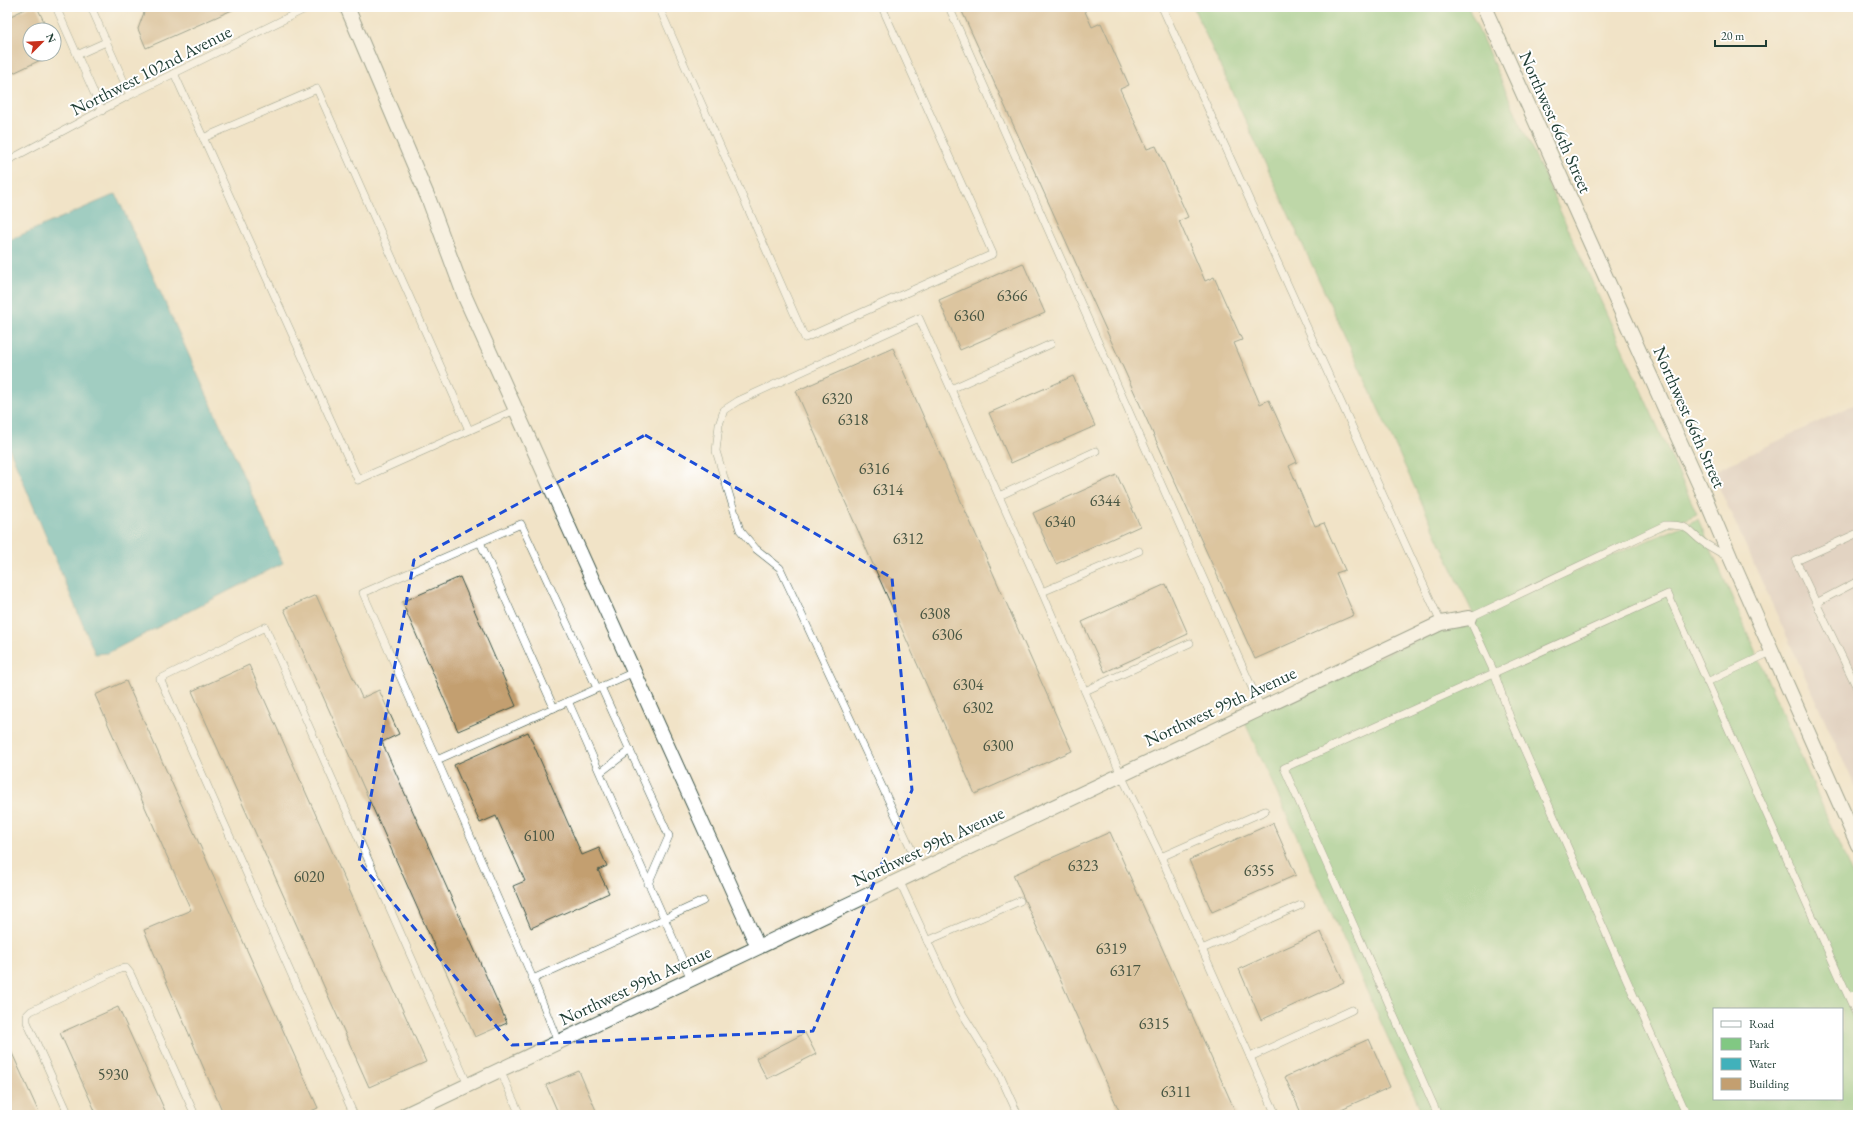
<svg xmlns="http://www.w3.org/2000/svg" width="1865" height="1122" viewBox="0 0 1865 1122" font-family="'EB Garamond',serif">
<style>
.industrial{fill:#d1bfbd}
.green{fill:#81c883;stroke:#50825c;fill-rule:evenodd}
.water{fill:#41b1bb;stroke:#307778}
.building{fill:#c39f70}
.lines{fill:none;stroke-linecap:round;stroke-linejoin:round}
.lane-casing{stroke:#3e564a;stroke-width:8}
.street-casing{stroke:#3e564a;stroke-width:16}
.lane{stroke:#fff;stroke-width:7}
.street{stroke:#fff;stroke-width:14}
.marked{fill:none;stroke:#1d4ed8;stroke-width:3;stroke-dasharray:8 5;stroke-linejoin:round}
.labels{text-anchor:middle;dominant-baseline:central;stroke-width:4;stroke-linejoin:round;paint-order:stroke}
.number-label{font-size:16px;fill:#485643}
.street-label{font-size:18px;fill:#1f3d34;stroke:#fff}
</style>
<rect width="100%" height="100%" fill="#fff"/>
<filter id="ink" filterUnits="userSpaceOnUse"><feTurbulence type="fractalNoise" baseFrequency=".025" numOctaves="2"/><feDisplacementMap in="SourceGraphic" scale="8" xChannelSelector="R" yChannelSelector="G"/><feConvolveMatrix kernelMatrix="1 2 1 2 8 2 1 2 1" color-interpolation-filters="sRGB"/></filter>
<filter id="wash" filterUnits="userSpaceOnUse"><feTurbulence type="fractalNoise" baseFrequency=".012" numOctaves="4" result="noise"/><feDisplacementMap in="SourceGraphic" scale="16" xChannelSelector="R" yChannelSelector="G"/><feGaussianBlur stdDeviation="0.9" result="paint"/><feColorMatrix in="noise" values="0 0 0 0 0 0 0 0 0 0 0 0 0 0 0 0 0 1.4 0 .05"/><feComposite in="paint" operator="in"/></filter>
<g filter="url(#wash)">
<rect width="100%" height="100%" fill="#f1e3c7"/>
<!-- industrial -->
<polygon class="industrial" points="1858,403 1858,793 1712,472"/>
<!-- green -->
<path class="green" d="M1193,7H1468L1697,514L1501,603L1698,519L1858,888V1115H1423L1242,716L1474,616ZM1714,1009H1842V1099H1714Z"/>
<!-- water -->
<polygon class="water" points="116,194 283,563 108,653 95,654 7,443 7,241"/>
<g id="blocks">
<!-- building -->
<g class="building">
<polygon points="29,7 37,7 48,30 30,30 30,54 53,54 7,76 7,18"/>
<polygon points="146,7 239,7 146,48 138,29"/>
<polygon points="960,7 1083,7 1092,27 1101,23 1129,85 1120,89 1147,149 1156,146 1188,217 1179,221 1205,281 1214,277 1242,340 1234,343 1260,404 1269,400 1297,462 1289,466 1315,526 1324,523 1345,570 1336,573 1354,615 1255,659"/>
<polygon points="1023,263 1045,313 960,350 939,300"/>
<polygon points="893,348 1072,751 975,794 796,391"/>
<polygon points="1073,376 1095,426 1011,463 989,413"/>
<polygon points="1117,475 1140,526 1056,564 1033,513"/>
<polygon points="460,577 516,706 458,731 402,602"/>
<polygon points="1166,584 1188,634 1105,672 1082,622"/>
<polygon points="316,595 362,698 379,690 399,734 382,742 507,1023 475,1037 284,609"/>
<polygon points="249,665 426,1062 369,1087 192,691"/>
<polygon points="126,681 318,1108 302,1115 224,1115 144,930 191,910 95,695"/>
<polygon points="528,732 582,855 599,848 607,866 598,870 609,893 531,928 513,886 525,881 496,816 480,823 454,765"/>
<polygon points="1273,823 1296,875 1212,912 1189,860"/>
<polygon points="1110,832 1237,1115 1121,1115 1025,901 1013,875"/>
<polygon points="1321,932 1344,982 1261,1020 1239,969"/>
<polygon points="118,1007 167,1115 97,1115 60,1033"/>
<polygon points="805,1033 816,1054 767,1079 756,1058"/>
<polygon points="1369,1039 1390,1087 1328,1115 1302,1115 1285,1077"/>
<polygon points="7,1042 40,1115 7,1115"/>
<polygon points="579,1071 598,1115 559,1115 546,1085"/>
</g>
</g>
</g>
<g filter="url(#ink)">
<use href="#blocks" fill-opacity="0" stroke="#3e564a" stroke-width="1"/>
<g class="lines">
<!-- lane casing -->
<g class="lane-casing">
<g id="lane">
<polyline points="56,7 102,111"/>
<polyline points="91,7 130,95"/>
<polyline points="659,7 805,338 993,254 882,7"/>
<polyline points="949,7 1261,708"/>
<polyline points="1162,7 1441,623"/>
<polyline points="77,55 106,42"/>
<polyline points="174,73 358,480 515,410"/>
<polyline points="203,138 317,89 469,430"/>
<polyline points="7,161 130,95 309,7"/>
<polyline points="951,389 1051,344"/>
<polyline points="999,496 1096,451"/>
<polyline points="1858,533 1796,561 1858,690"/>
<polyline points="480,542 554,708"/>
<polyline points="1042,592 1139,551"/>
<polyline points="1816,603 1858,581"/>
<polyline points="1707,682 1771,652"/>
<polyline points="601,687 669,836 648,884"/>
<polyline points="1085,691 1190,643"/>
<polyline points="568,701 691,979"/>
<polyline points="437,760 363,593 521,524 597,688"/>
<polyline points="601,772 630,750"/>
<polyline points="1161,857 1265,811"/>
<polyline points="921,870 780,568 756,549 740,530 716,451 719,425 724,410 738,401 919,318 1042,592 1121,775 1161,857 1276,1115"/>
<polyline points="899,880 957,1005 998,1071 1018,1115"/>
<polyline points="927,941 1020,901"/>
<polyline points="1202,949 1301,905"/>
<polyline points="533,979 703,901"/>
<polyline points="1849,997 1858,993"/>
<polyline points="558,1042 533,979 437,760 634,672"/>
<polyline points="1250,1057 1352,1010"/>
<polyline points="500,1070 520,1115"/>
<polyline points="69,1115 27,1022 27,1015 31,1011 120,969 126,968 130,973 195,1115"/>
<polyline points="354,1115 160,679 265,627 468,1085"/>
<polyline points="1438,1115 1284,768 1668,594 1858,1018"/>
<path d="M1687,1115L1511,720L1494,672L1469,618L1665,525C1690,524 1687,531 1704,543C1712,548 1721,553 1729,558"/>
</g>
</g>
<!-- street casing -->
<g class="street-casing">
<g id="street">
<polyline points="347,7 429,200 465,297 758,947"/>
<polyline points="1484,7 1704,495 1731,559 1858,845"/>
<polyline points="405,1115 1441,623 1469,618"/>
</g>
</g>
<!-- lane -->
<use href="#lane" class="lane"/>
<!-- street -->
<use href="#street" class="street"/>
</g>
</g>
<!-- marked area -->
<path d="M0 0H1865V1122H0ZM645,435L892,578L912,790L813,1031L512,1045L359,862L414,560Z" fill="#f1e3c7" fill-opacity=".55" fill-rule="evenodd"/>
<path class="marked" d="M645,435L892,578L912,790L813,1031L512,1045L359,862L414,560Z"/>
<g class="labels">
<!-- number labels -->
<g class="number-label">
<text x="1012" y="295">6366</text>
<text x="969" y="315">6360</text>
<text x="837" y="398">6320</text>
<text x="853" y="419">6318</text>
<text x="874" y="468">6316</text>
<text x="888" y="489">6314</text>
<text x="1105" y="500">6344</text>
<text x="1060" y="521">6340</text>
<text x="908" y="538">6312</text>
<text x="935" y="613">6308</text>
<text x="947" y="634">6306</text>
<text x="968" y="684">6304</text>
<text x="978" y="707">6302</text>
<text x="998" y="745">6300</text>
<text x="539" y="835">6100</text>
<text x="1083" y="865">6323</text>
<text x="1259" y="870">6355</text>
<text x="309" y="876">6020</text>
<text x="1111" y="948">6319</text>
<text x="1125" y="970">6317</text>
<text x="1154" y="1023">6315</text>
<text x="113" y="1074">5930</text>
<text x="1176" y="1091">6311</text>
</g>
<!-- street labels -->
<g class="street-label">
<text transform="translate(151 70) rotate(-27)">Northwest 102nd Avenue</text>
<text transform="translate(1556 122) rotate(66)">Northwest 66th Street</text>
<text transform="translate(1690 417) rotate(66)">Northwest 66th Street</text>
<text transform="translate(1220 706) rotate(-25)">Northwest 99th Avenue</text>
<text transform="translate(928 846) rotate(-25)">Northwest 99th Avenue</text>
<text transform="translate(635 985) rotate(-25)">Northwest 99th Avenue</text>
</g>
</g>
<!-- margin -->
<rect width="1865" height="1122" fill="none" stroke="#fff" stroke-width="24"/>
<!-- legend -->
<rect x="1713" y="1008" width="130" height="92" fill="#ffffff" stroke="#a5b1ae"/>
<rect x="1721" y="1021" width="20" height="6" fill="#ffffff" stroke="#a5b1ae"/>
<text x="1749" y="1028" font-size="12" fill="#1f3d34">Road</text>
<rect x="1721" y="1038" width="20" height="12" fill="#81c883" stroke="#a5b1ae"/>
<text x="1749" y="1048" font-size="12" fill="#1f3d34">Park</text>
<rect x="1721" y="1058" width="20" height="12" fill="#41b1bb" stroke="#a5b1ae"/>
<text x="1749" y="1068" font-size="12" fill="#1f3d34">Water</text>
<rect x="1721" y="1078" width="20" height="12" fill="#c39f70" stroke="#a5b1ae"/>
<text x="1749" y="1088" font-size="12" fill="#1f3d34">Building</text>
<!-- north arrow -->
<g transform="translate(42 42) rotate(66)"><circle r="19" fill="#ffffff" stroke="#a5b1ae"/>
<path d="M0-3L7 15L0 10L-7 15Z" fill="#c8321e"/>
<text y="-6" font-size="11" font-weight="bold" text-anchor="middle" fill="#1f3d34">N</text>
</g>
<!-- scale -->
<path d="M1715 40v6h51v-6" fill="none" stroke="#1f3d34" stroke-width="2"/>
<text x="1721" y="40" font-size="12" fill="#1f3d34" stroke="#ffffff" stroke-width="3" paint-order="stroke">20 m</text>
</svg>
